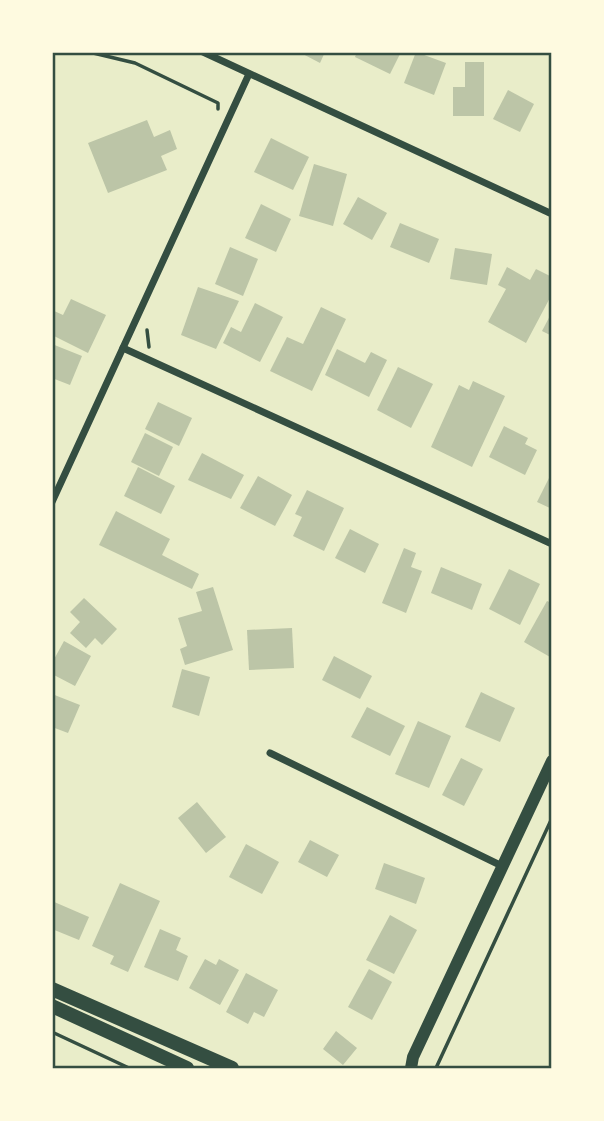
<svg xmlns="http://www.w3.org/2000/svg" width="604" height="1121" viewBox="0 0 604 1121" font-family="Mulish,sans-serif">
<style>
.building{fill:#bcc5a7}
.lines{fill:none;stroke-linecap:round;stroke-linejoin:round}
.path{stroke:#344e41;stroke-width:3.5}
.minor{stroke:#344e41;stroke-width:7}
.tertiary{stroke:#344e41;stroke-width:12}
.secondary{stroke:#344e41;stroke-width:14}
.neatline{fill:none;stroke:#344e41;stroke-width:2.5}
</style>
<rect width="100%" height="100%" fill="#e9edc9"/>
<!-- building -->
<g class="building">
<polygon points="299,52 325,52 320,63"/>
<polygon points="357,52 401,52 390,74 355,57"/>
<polygon points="416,52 446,63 434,95 404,83"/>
<polygon points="465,62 484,62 484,116 453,116 453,87 465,87"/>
<polygon points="508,90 534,104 520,132 493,119"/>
<polygon points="147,120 154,137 170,130 177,149 161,156 167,170 108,193 88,143"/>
<polygon points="271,138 309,157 293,190 254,172"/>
<polygon points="314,164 347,174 333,226 299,216"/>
<polygon points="358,197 387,213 372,240 343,224"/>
<polygon points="261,204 291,219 276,252 245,238"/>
<polygon points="400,223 439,239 429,263 390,247"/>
<polygon points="230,247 258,259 243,296 215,284"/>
<polygon points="455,248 492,254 487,285 450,279"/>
<polygon points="507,267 530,280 536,269 552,277 552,294 526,343 488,322 506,289 498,285"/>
<polygon points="198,287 239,301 216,349 181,335"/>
<polygon points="71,299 106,315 88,353 52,335 52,310 63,315"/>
<polygon points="255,303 283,317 260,362 223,343 231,327 241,332"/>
<polygon points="321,307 346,319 312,391 270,371 287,337 303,344"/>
<polygon points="552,312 552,336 542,331"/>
<polygon points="52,344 82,356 70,385 52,378"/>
<polygon points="337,349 365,363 371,352 387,360 369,397 325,375"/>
<polygon points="398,367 433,384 411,428 377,410"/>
<polygon points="473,381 505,396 472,467 431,447 459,385 469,390"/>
<polygon points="158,402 192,418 179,446 145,429"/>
<polygon points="504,426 528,438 525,444 537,450 525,475 489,457"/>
<polygon points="145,433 173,447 159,476 131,462"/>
<polygon points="202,453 244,475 231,499 188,480"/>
<polygon points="138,467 175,486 161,514 124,496"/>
<polygon points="552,472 552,509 537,502"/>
<polygon points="258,476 292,495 275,526 240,508"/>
<polygon points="307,490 344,508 324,551 293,536 302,517 295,514"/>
<polygon points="116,511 170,539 162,555 199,574 192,589 99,545"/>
<polygon points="350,529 379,544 365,573 335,558"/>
<polygon points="404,548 416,553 411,567 422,571 406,613 382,603"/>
<polygon points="441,567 482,584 472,610 431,593"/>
<polygon points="509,569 540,584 520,625 489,609"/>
<polygon points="213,587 233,650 185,665 180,649 187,646 178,618 202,611 196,592"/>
<polygon points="84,598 117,629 102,645 95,638 86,648 70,633 80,622 70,612"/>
<polygon points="547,601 552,603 550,657 524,642"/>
<polygon points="292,628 294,668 249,670 247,630"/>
<polygon points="64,641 91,656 75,686 52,674 52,663"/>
<polygon points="334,656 372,676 360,699 322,680"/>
<polygon points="182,669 210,677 199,716 172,707"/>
<polygon points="481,692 515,708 500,742 465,727"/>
<polygon points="52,694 80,705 68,733 52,727"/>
<polygon points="367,707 405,726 390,756 351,737"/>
<polygon points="418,721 451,736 429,788 395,774"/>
<polygon points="461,758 483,769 464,806 442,795"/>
<polygon points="197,802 226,837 206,853 178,818"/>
<polygon points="310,840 339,855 327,877 298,862"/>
<polygon points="246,844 279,862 262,894 229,877"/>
<polygon points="384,863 425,878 416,904 375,889"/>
<polygon points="120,883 160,901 128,972 110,964 114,956 92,946"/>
<polygon points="52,901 89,917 79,940 52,929"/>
<polygon points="390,915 417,930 394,974 366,960"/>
<polygon points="160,929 181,938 176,950 188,956 178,981 144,967"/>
<polygon points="205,959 216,965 219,959 239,970 220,1005 189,988"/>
<polygon points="369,969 392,982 372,1020 348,1007"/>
<polygon points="246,973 278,990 264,1017 254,1012 248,1024 226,1012"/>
<polygon points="336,1031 357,1048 343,1065 323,1049"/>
</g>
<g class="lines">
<!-- path -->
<g class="path">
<polyline points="89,52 135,63 218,103 218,109"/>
<polyline points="147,330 149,347"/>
<polyline points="52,1032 129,1068"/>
<polyline points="436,1068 552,818"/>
</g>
<!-- minor -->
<g class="minor">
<polyline points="203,52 552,214"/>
<polyline points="123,348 552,544"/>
<polyline points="52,502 249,74"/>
<polyline points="270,753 502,866"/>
</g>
<!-- tertiary -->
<polyline class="tertiary" points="411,1068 413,1057 552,761"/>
<!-- secondary -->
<g class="secondary">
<polyline points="52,989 232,1068"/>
<polyline points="52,1006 187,1068"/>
</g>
</g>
<!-- border -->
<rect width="604" height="1121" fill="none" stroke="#fefae0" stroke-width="108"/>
<rect x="54" y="54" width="496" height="1013" class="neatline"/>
</svg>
